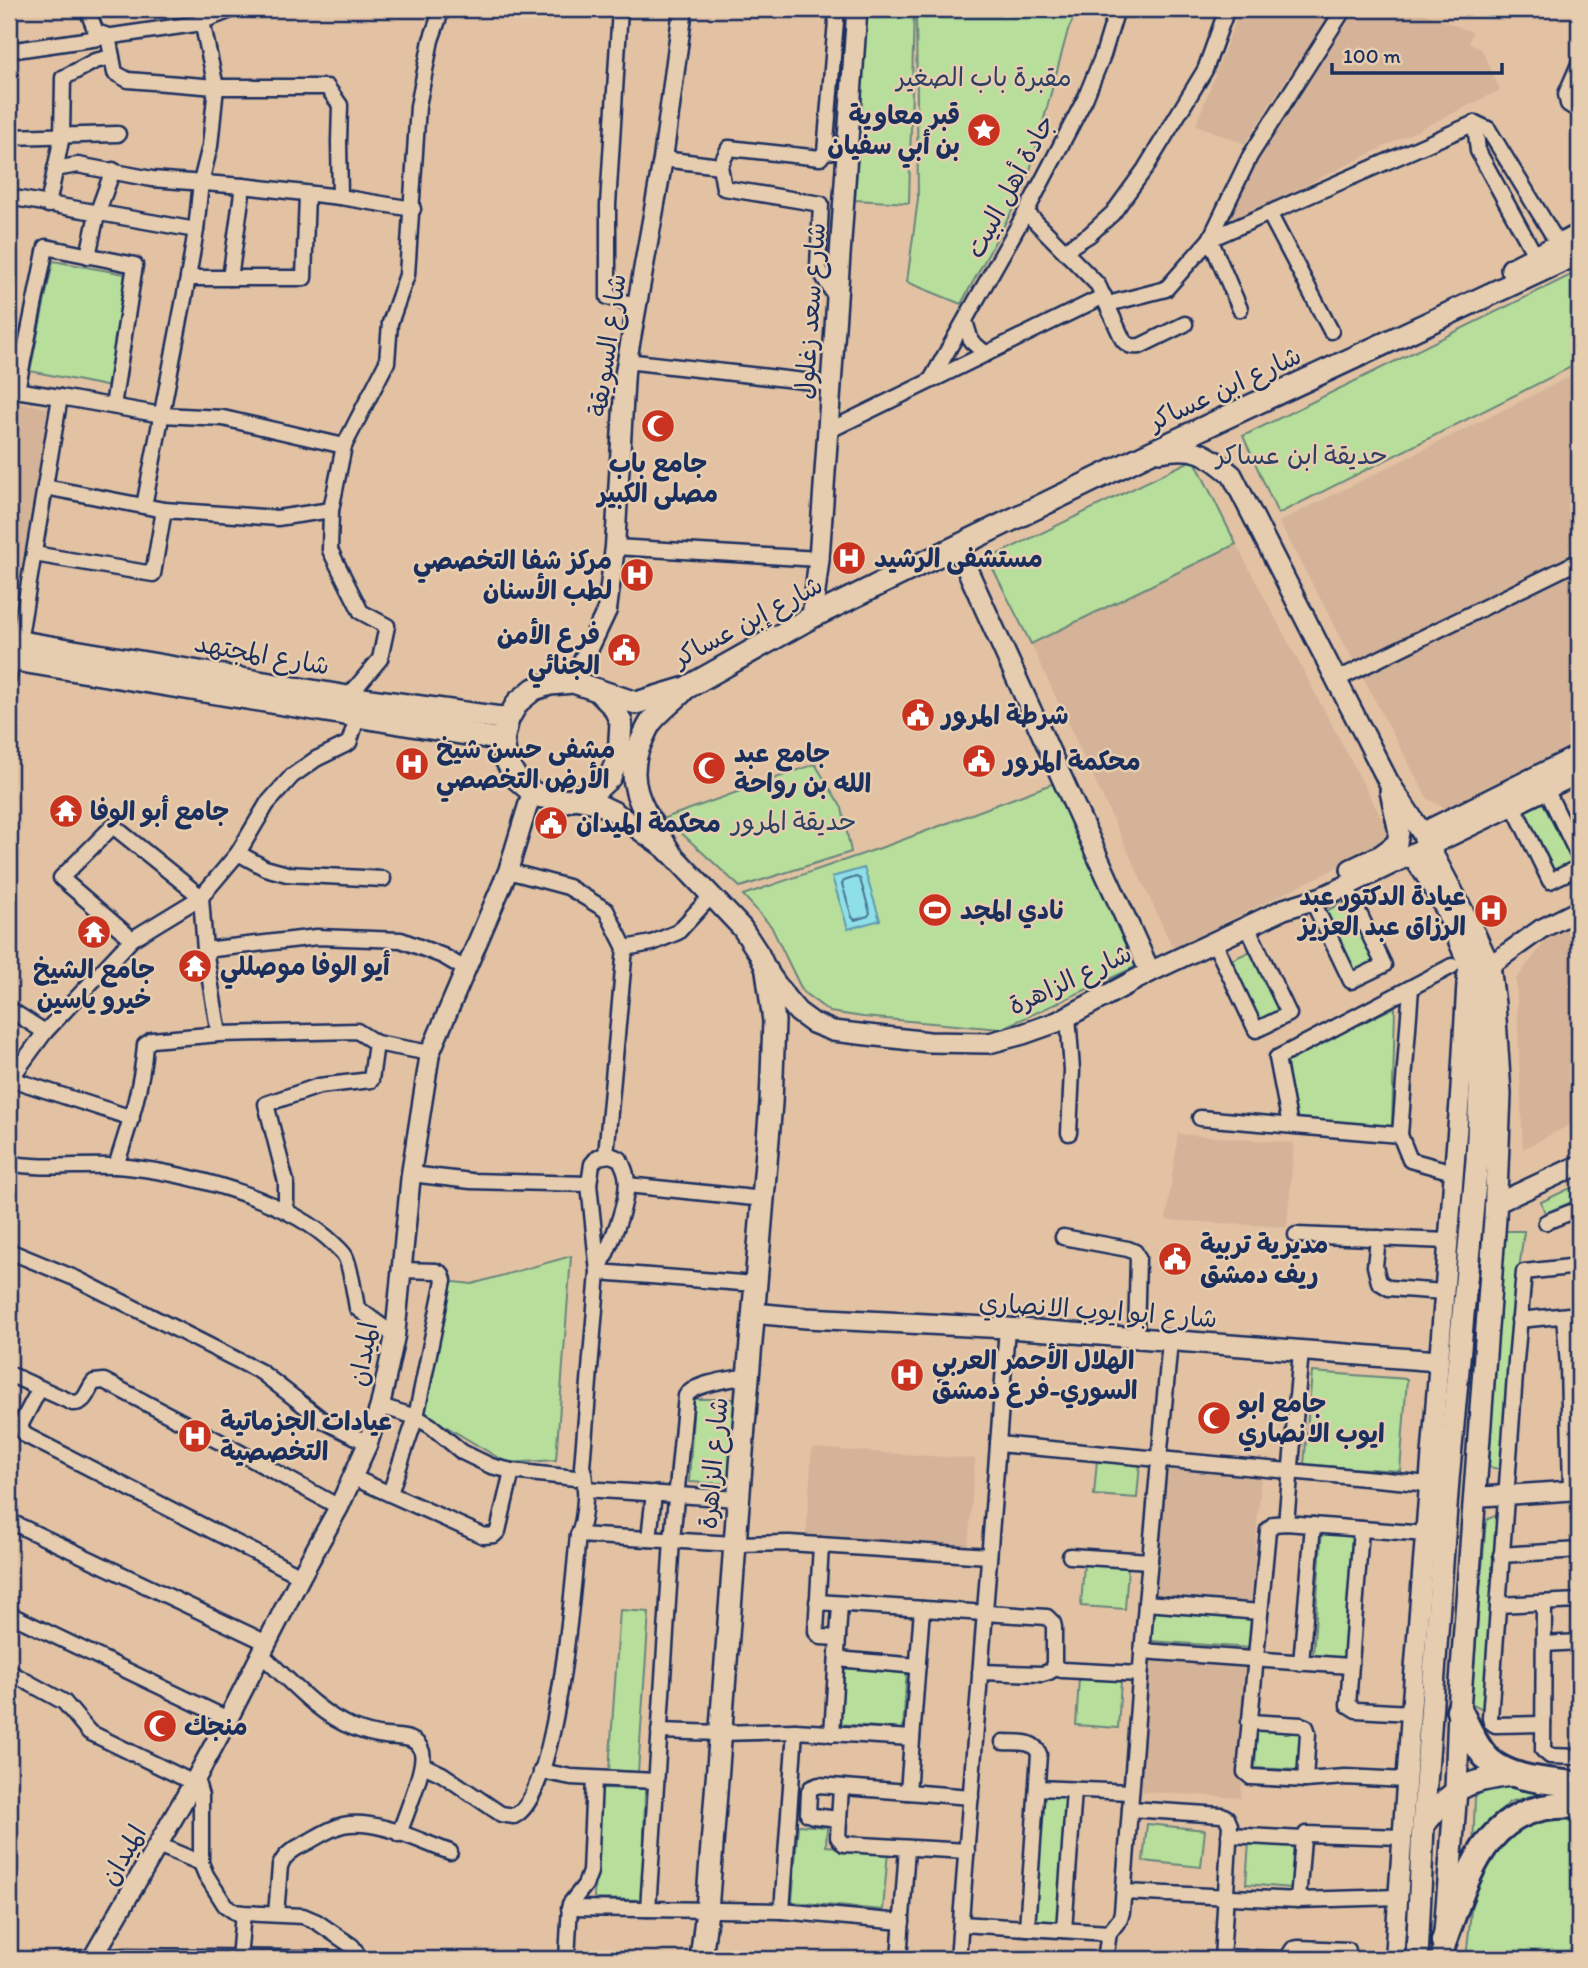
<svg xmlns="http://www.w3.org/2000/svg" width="1588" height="1968" viewBox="0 0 1588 1968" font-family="Itim,'Playpen Sans Arabic',sans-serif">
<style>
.built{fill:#d4b398}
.green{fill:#b7de9a;stroke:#69867c;stroke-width:2}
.water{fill:#8edfe7;stroke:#6099b0;stroke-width:2}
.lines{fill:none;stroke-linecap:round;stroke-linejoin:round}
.shore{stroke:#497595;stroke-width:2}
.minor-casing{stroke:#1b2f5e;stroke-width:19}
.tertiary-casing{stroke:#1b2f5e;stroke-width:23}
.secondary-casing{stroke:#1b2f5e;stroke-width:24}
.primary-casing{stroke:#1b2f5e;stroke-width:26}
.motorway-casing{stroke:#1b2f5e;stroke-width:30}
.minor{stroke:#e7cdaf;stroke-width:14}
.tertiary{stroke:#e7cdaf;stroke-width:18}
.secondary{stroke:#e7cdaf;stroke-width:19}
.primary{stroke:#e7cdaf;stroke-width:21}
.motorway{stroke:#e7cdaf;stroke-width:24}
.labels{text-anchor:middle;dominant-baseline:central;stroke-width:5;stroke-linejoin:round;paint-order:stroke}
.park-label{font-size:26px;fill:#2b4064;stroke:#e7cdaf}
.poi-label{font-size:26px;font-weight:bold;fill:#1b2f5e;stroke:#e7cdaf;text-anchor:start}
.street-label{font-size:26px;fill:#1b2f5e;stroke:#e7cdaf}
</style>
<rect width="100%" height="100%" fill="#e2c2a3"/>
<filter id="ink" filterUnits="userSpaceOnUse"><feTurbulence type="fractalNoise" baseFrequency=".0143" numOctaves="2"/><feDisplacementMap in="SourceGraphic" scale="14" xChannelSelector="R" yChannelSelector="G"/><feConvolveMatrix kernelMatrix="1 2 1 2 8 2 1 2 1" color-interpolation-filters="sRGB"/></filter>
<g filter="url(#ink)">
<!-- built -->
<g class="built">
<polygon points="1240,9 1337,9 1290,73 1245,144 1196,125"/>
<polygon points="1356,9 1413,9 1472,32 1469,43 1482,50 1500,90 1224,225 1252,164 1314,68"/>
<polygon points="1579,372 1579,741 1445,808 1428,799 1279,522"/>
<polygon points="9,401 50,408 12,631 9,630"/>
<polygon points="1236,544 1393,840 1173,948 1031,644"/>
<polygon points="1579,919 1579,1120 1523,1149 1516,979 1553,932"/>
<polygon points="1178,1134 1294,1143 1287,1227 1166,1220"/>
<polygon points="812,1448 975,1459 968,1549 806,1538"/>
<polygon points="1166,1470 1261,1477 1251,1602 1156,1595"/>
<polygon points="1146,1655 1250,1662 1241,1798 1137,1791"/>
</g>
<!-- green -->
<g class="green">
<polygon points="867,9 914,9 909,203 855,200"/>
<polygon points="916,9 1078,9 1068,30 1026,185 961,304 907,282 918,199"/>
<polygon points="53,261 125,274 111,387 30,371"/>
<polygon points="1579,271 1579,363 1278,514 1243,436"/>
<polygon points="1194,459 1236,544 1031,644 988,559"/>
<polygon points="815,764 842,808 851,852 740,887 665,818"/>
<polygon points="1057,782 1137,966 1001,1029 863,1017 830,1012 803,992 771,926 743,895 889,845"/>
<polygon points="1546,801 1577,864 1552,876 1521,813"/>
<polygon points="1348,900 1378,964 1353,976 1322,913"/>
<polygon points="1253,950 1283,1013 1258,1026 1227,962"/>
<polygon points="1395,1007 1392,1127 1298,1122 1286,1060"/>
<polygon points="1579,1184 1579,1199 1545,1213 1541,1202"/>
<polygon points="1506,1231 1524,1231 1510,1340 1504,1470 1489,1467 1493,1337"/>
<polygon points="571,1256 556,1460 507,1463 422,1412 446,1281 472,1284"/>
<polygon points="1312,1372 1407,1379 1400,1471 1304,1465"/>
<polygon points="694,1399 735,1399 731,1484 689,1482"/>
<polygon points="1097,1460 1140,1463 1137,1498 1094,1495"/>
<polygon points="1503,1512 1492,1714 1471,1703 1486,1520"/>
<polygon points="1322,1529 1354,1531 1344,1659 1313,1656"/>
<polygon points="1084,1564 1128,1567 1125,1609 1081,1606"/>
<polygon points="1153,1607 1253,1614 1250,1648 1150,1641"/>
<polygon points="620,1610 649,1612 638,1772 609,1770"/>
<polygon points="842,1663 907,1668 903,1729 838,1724"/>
<polygon points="1079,1678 1121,1681 1118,1728 1076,1725"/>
<polygon points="1257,1726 1302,1729 1299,1770 1255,1768"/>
<polygon points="1530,1785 1575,1795 1530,1796 1509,1802 1473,1848 1475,1797 1486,1789"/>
<polygon points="597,1788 645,1789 643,1900 594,1899"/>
<polygon points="1042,1793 1070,1795 1061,1922 1033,1920"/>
<polygon points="1576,1816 1579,1817 1579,1959 1466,1959 1473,1892 1498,1851 1526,1823"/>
<polygon points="1147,1824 1205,1830 1201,1867 1143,1861"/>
<polygon points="798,1825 827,1827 826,1846 888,1851 883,1910 792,1902"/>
<polygon points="1249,1841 1295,1845 1291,1888 1246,1884"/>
</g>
<!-- water -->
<polygon class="water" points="864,868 880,920 848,929 832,877"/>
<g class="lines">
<!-- shore -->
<polygon class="shore" points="856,877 860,879 870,913 868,916 855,920 852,917 842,884 844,881"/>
<!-- minor casing -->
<g class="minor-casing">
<g id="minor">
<polyline points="87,9 96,32 108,36 115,73 128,80 216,87 327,87 340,105 339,142 340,197"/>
<polyline points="620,9 608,205 608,297 637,306"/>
<polyline points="1344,9 1250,156 1210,239 1475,123 1488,129 1559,245"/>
<polyline points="9,51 195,24 234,9"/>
<polyline points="1579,64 1566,94 1568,104 1579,111"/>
<polyline points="1475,123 1478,151 1536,257"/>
<polyline points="9,137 118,134"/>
<polyline points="825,152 837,9"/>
<polyline points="663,159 720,166"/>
<polyline points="55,169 78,165 152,179 243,186 340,197 413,209"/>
<polyline points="9,197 196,230"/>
<polyline points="48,205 62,136 63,78 95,61 112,57"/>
<path d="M1026,212L1098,285L1123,340C1128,346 1132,347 1140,346L1185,324"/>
<polyline points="1269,213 1331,331"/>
<polyline points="1065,250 1089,235 1113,213 1145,169 1205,70 1227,9"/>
<polyline points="88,256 97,214 113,170"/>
<polyline points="188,278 304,278 307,194"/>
<polyline points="230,278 243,186"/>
<polyline points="836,298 818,267 821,204 724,188 720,166 729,148 820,158 825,152 846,150"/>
<polyline points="1108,304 1166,289 1210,239 1240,309"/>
<polyline points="965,321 971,341 986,354"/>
<polyline points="626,361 831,384"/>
<polyline points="931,380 1026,212 1085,99 1103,55 1117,9"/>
<polyline points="9,389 60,397 19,642"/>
<polyline points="17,390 46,247 135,265 113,406"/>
<polyline points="60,397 162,415 223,418 344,446"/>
<polyline points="828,431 1104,296"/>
<polyline points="45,487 164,510 277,518 331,510"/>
<polyline points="144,506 188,278 196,230 201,182 210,146 216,87 202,21 202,9"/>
<polyline points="615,547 819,559"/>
<polyline points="34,554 153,574 164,510"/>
<polyline points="9,677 12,660"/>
<polyline points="1336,680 1579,561"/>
<polyline points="348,697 380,659 387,626 361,612 330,550 331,510 344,446 387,362 390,323 407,275 418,106 431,40 442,9"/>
<polyline points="1546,789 1579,857"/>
<polyline points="1513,805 1550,881 1579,867"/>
<polyline points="238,853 265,868 287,874 383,879"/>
<polyline points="508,871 568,887 606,910 625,948 606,1155"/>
<polyline points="1312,900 1351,981 1384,965 1346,886"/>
<polyline points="132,939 61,878 113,826 201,897 205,950 219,1034"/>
<polyline points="1214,942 1256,1030 1289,1014 1247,926"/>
<polyline points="625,948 652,943 678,932 712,895"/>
<polyline points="205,950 317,937 401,940 443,956 465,969"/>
<polyline points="9,1009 45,1032"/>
<polyline points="1068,1016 1072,1070 1069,1133"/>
<polyline points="11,1079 132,1118"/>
<polyline points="9,1081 45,1032 132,939 201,897 238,853 267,804 292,776 316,759 349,743 358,715"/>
<polyline points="1200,1118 1400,1135 1410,1160 1453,1172"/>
<polyline points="1290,1125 1277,1058 1452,966"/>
<polyline points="1400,1135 1411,988"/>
<path d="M9,1163C44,1170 80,1164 116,1166C181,1171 287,1198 334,1244C337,1247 343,1252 345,1256C350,1264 355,1297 357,1308L395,1336"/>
<path d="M116,1166C129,1126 142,1087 145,1045L152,1040L219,1034L357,1031L376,1043L430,1053"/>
<polyline points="411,1174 471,1181 589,1184"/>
<polyline points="627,1185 764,1199"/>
<polyline points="286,1210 286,1182 266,1104 319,1086 371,1080 376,1043"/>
<polyline points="1546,1222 1579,1209"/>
<polyline points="1296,1235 1448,1241"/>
<polyline points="1063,1237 1128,1249 1135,1252 1138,1258 1136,1338"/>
<polyline points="1378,1238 1375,1266 1379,1282 1389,1288 1444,1292"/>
<polyline points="9,1251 77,1279 261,1372 324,1421 368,1443"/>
<polyline points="1564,1316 1568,1365 1571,1490"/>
<polyline points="1519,1320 1579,1314"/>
<path d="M9,1374L73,1403C86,1404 87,1390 94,1382L104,1381L224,1444L339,1507"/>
<polyline points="40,1388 21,1424 21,1428 25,1435 301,1576"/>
<polyline points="380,1406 416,1417 431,1426 462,1452 491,1466 512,1471 575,1478"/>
<polyline points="998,1444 1430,1484"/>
<polyline points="352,1477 484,1536 494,1535 498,1531 512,1471"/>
<polyline points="585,1489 738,1499"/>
<polyline points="390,1493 416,1417 444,1280 442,1274 436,1271 401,1270"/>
<polyline points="9,1521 267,1643"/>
<polyline points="1286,1523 1301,1351"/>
<polyline points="1361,1529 1348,1705 1356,1710 1411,1713"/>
<polyline points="578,1535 734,1544 789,1543 989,1556"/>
<polyline points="649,1539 654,1493"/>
<polyline points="821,1545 816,1632 821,1637 838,1638"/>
<polyline points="1501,1555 1579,1550"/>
<polyline points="1070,1556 1150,1561"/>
<polyline points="817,1602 1047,1617 1053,1623 1054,1627 1054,1662 1056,1668 1062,1670 1140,1674"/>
<polyline points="1146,1603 1260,1612"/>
<polyline points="1544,1604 1543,1750 1550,1756 1579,1757"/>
<polyline points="1498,1605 1579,1601"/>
<polyline points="9,1614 228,1719"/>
<polyline points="1544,1644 1579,1642"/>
<polyline points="1142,1651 1350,1666"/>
<path d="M262,1655C290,1681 318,1714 354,1728C364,1732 375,1735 385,1736C399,1738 417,1735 422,1752C426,1768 405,1816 399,1834"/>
<polyline points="837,1659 918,1666"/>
<polyline points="1301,1663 1313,1525"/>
<polyline points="9,1672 64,1702 89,1732 198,1785 201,1796 201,1863 206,1875 225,1905 235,1912 243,1913 303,1916 317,1922 352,1946 356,1952 357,1959"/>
<polyline points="980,1672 1042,1674 1049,1672 1056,1668"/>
<polyline points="1249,1722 1301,1725 1306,1727 1308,1733 1305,1780"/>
<polyline points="1543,1724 1495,1725 1491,1722 1490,1718 1516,1361 1524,1272 1579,1266"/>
<polyline points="659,1731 721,1733 795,1731 912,1738"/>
<polyline points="832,1734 840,1604"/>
<path d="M1003,1742C1016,1743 1034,1739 1039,1754L1027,1928"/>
<path d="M423,1765L442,1774L501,1814L514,1816C558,1797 573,1583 578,1535C585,1522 588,1480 582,1467L598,1272L589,1184L592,1164L598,1157L610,1155L620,1159C622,1164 625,1169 626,1175C631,1201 608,1248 598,1272L755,1284"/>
<polyline points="541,1771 571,1777 656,1781"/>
<polyline points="1406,1780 1345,1777 1305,1780 1251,1777 1245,1772 1268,1530 1274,1524 1286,1523 1426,1534"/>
<polyline points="841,1787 838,1837 844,1844 967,1851"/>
<polyline points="1037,1788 1131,1792"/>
<polyline points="908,1792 922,1609"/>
<polyline points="1130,1809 1222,1815 1227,1818 1230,1825 1222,1959"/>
<polyline points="839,1819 813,1816 808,1814 809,1792 811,1788 819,1785 971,1797"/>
<polyline points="1229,1835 1303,1839"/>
<polyline points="158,1845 201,1863"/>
<polyline points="1124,1892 1298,1900 1399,1897"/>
<polyline points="1298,1900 1303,1839 1306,1834 1403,1837"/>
<polyline points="569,1908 782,1911 902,1922"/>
<path d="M648,1909L672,1540L686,1396C694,1383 732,1379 748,1376"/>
<polyline points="782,1911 795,1731"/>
<path d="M276,1914L280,1866C285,1853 296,1848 308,1842C320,1835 331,1828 343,1825C376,1818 419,1841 450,1852"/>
<polyline points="961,1924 1109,1933"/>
<polyline points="1064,1930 1074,1790"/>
<polyline points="1222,1957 1283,1959 1288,1957 1293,1949 1298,1948 1348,1950"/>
<polyline points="67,1959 127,1956 359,1959"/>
<polyline points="239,1959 243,1913"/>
<polyline points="567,1959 570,1904 585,1885 590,1872 594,1779"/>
<polyline points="899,1959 907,1848"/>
<polyline points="958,1959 1007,1328"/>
<polyline points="1105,1959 1109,1933 1120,1919 1122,1912 1146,1603 1170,1341"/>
</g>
</g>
<!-- tertiary casing -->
<g class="tertiary-casing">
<g id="tertiary">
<polyline points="573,682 607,610 615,547 625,372 663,159 683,9"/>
<polyline points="1489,966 1541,929 1579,910"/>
<polyline points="1495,1204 1579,1165"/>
<polyline points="1475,1497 1579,1490"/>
<polyline points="92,1959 194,1782 228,1719 301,1576 339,1507 368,1443 380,1406 395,1336 411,1174 430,1053 508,871 532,792"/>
<polyline points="1394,1959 1411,1713 1460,1096 1467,975"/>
</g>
</g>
<!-- secondary casing -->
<g class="secondary-casing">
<g id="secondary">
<path d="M1160,452C1195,445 1206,453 1232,475L1388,781L1422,833L1428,847"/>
<polyline points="957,547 1150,972"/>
<polyline points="812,617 819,559 857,9"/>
<polyline points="574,799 596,803 613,811 669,851 742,928 759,954 767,971 786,998 798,1012 813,1023 833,1031 929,1042 989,1043 1023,1034 1057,1022 1150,972 1284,909 1322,897 1346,886 1579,773"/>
<polyline points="1422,833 1579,755"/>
<polyline points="1351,869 1381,855 1397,843 1399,832 1390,791"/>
<polyline points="753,1313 807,1318 1007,1328 1438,1361"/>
</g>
</g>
<!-- primary casing -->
<g class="primary-casing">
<g id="primary">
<polyline points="1512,269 1579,235"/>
<polyline points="9,640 348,697 508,719"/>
<polyline points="9,659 503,740"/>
<polyline points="599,692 614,707 621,722 619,756 610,777 596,790 566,801 542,797 532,792 516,778 506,760 503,740 508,719 518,702 534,689 550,684 573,682 636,703 686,688 812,617 1145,455 1579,253"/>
<polyline points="1428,847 1474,934 1489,966 1494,1004 1500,1094 1495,1218 1459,1710 1456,1790 1443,1959"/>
<path d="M669,851C647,815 621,785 641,742C644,735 647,728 651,722C660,711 672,702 682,692"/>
<polyline points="1413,855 1431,881 1446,908 1468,961 1477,1004 1480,1091 1477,1160 1448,1480 1423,1826 1417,1959"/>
<path d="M1423,1826C1454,1787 1463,1782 1511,1775"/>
<polyline points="701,1959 707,1911 744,1426 771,1103 774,1021 767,971"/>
</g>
</g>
<!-- motorway casing -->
<g class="motorway-casing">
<g id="motorway">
<path d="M1459,1710C1468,1726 1476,1749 1490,1761C1514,1781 1550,1780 1579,1785"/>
<path d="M1444,1941C1469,1871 1487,1799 1579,1806"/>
</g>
</g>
<!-- minor -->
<use href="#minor" class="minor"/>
<!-- tertiary -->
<use href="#tertiary" class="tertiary"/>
<!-- secondary -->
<use href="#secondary" class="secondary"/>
<!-- primary -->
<use href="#primary" class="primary"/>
<!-- motorway -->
<use href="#motorway" class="motorway"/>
</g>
</g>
<!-- icons -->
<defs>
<g id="sight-disc" transform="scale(1.75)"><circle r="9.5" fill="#c8321e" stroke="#e7cdaf"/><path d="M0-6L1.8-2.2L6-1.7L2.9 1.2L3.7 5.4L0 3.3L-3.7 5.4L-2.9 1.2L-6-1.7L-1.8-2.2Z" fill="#fff"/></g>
<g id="mosque-disc" transform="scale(1.75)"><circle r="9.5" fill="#c8321e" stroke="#e7cdaf"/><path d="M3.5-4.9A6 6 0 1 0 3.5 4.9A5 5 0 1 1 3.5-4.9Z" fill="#fff"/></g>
<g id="hospital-disc" transform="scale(1.75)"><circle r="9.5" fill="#c8321e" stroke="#e7cdaf"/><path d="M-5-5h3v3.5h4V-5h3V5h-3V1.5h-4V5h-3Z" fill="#fff"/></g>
<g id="civic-disc" transform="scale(1.75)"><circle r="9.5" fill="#c8321e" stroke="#e7cdaf"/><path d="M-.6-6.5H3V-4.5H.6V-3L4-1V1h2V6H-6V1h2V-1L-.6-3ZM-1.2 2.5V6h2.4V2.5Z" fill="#fff"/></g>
<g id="temple-disc" transform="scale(1.75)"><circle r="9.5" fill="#c8321e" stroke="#e7cdaf"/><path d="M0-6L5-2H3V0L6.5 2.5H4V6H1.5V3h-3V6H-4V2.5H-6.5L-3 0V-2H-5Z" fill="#fff"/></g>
<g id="stadium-disc" transform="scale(1.75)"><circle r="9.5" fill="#c8321e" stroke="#e7cdaf"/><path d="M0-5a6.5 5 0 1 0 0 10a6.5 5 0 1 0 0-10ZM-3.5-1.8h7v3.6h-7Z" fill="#fff"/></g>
</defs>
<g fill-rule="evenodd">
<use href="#sight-disc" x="984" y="130"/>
<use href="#mosque-disc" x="658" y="426"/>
<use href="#hospital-disc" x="849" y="558"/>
<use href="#hospital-disc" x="637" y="575"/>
<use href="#civic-disc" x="624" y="650"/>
<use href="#civic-disc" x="918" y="715"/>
<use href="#civic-disc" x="979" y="761"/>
<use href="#hospital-disc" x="412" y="764"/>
<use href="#mosque-disc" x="709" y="768"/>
<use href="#temple-disc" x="66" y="811"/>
<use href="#civic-disc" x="551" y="823"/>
<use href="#stadium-disc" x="935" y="910"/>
<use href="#hospital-disc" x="1491" y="911"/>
<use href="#temple-disc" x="94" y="932"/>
<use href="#temple-disc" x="195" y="966"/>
<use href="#civic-disc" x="1175" y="1259"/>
<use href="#hospital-disc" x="907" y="1375"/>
<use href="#mosque-disc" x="1214" y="1418"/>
<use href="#hospital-disc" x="195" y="1436"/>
<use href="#mosque-disc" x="160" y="1726"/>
</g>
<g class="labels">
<!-- park labels -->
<g class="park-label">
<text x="984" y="77">مقبرة باب الصغير</text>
<text x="1302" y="455">حديقة ابن عساكر</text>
<text x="794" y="821">حديقة المرور</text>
</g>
<!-- poi labels -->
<g class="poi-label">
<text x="960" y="115" text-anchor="end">قبر معاوية<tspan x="960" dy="30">بن أبي سفيان</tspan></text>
<text x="658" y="463" text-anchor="middle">جامع باب<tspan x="658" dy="30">مصلى الكبير</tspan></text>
<text x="874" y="558">مستشفى الرشيد</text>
<text x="612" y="560" text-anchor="end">مركز شفا التخصصي<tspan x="612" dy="30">لطب الأسنان</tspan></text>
<text x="600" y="635" text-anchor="end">فرع الأمن<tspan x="600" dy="30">الجنائي</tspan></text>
<text x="942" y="715">شرطة المرور</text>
<text x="436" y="749">مشفى حسن شيخ<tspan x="436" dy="30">الأرض التخصصي</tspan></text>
<text x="734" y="753">جامع عبد<tspan x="734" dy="30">الله بن رواحة</tspan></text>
<text x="1004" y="761">محكمة المرور</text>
<text x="90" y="811">جامع أبو الوفا</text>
<text x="576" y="823">محكمة الميدان</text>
<text x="1466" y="896" text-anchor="end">عيادة الدكتور عبد<tspan x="1466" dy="30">الرزاق عبد العزيز</tspan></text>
<text x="960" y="910">نادي المجد</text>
<text x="220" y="966">أيو الوفا موصللي</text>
<text x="94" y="969" text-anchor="middle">جامع الشيخ<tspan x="94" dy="30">خيرو ياسين</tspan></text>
<text x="1200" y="1244">مديرية تربية<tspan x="1200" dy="30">ريف دمشق</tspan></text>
<text x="932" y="1360">الهلال الأحمر العربي<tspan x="932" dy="30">السوري-فرع دمشق</tspan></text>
<text x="1238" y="1403">جامع ابو<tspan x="1238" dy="30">ايوب الانصاري</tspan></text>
<text x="220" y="1421">عيادات الجزماتية<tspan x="220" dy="30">التخصصية</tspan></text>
<text x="184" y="1726">منجك</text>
</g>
<!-- street labels -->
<g class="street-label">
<text transform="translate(1010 186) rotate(-62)">جادة أهل البيت</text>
<text transform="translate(810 311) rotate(-86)">شارع سعد زغلول</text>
<text transform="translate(607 345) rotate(-82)">شارع السويقة</text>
<text transform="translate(1225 388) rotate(-25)">شارع ابن عساكر</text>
<text transform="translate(748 621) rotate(-28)">شارع إبن عساكر</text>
<text transform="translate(262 654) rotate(10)">شارع المجتهد</text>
<text transform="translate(1070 979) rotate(-25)">شارع الزاهرة</text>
<text transform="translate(1098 1310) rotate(4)">شارع ابو ايوب الانصاري</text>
<text transform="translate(363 1354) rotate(-80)">الميدان</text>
<text transform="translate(713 1463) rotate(-85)">شارع الزاهرة</text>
<text transform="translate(123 1855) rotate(-60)">الميدان</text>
</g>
</g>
<!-- margin -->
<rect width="1588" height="1968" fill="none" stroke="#e7cdaf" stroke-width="35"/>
<rect x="18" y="18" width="1553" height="1933" fill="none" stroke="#1b2f5e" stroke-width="2.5" filter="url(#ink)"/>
<!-- scale -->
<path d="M1332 63v10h170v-10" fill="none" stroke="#1b2f5e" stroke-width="3.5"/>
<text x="1343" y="63" font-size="21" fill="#1b2f5e" stroke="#e7cdaf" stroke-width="5" paint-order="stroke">100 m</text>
</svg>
